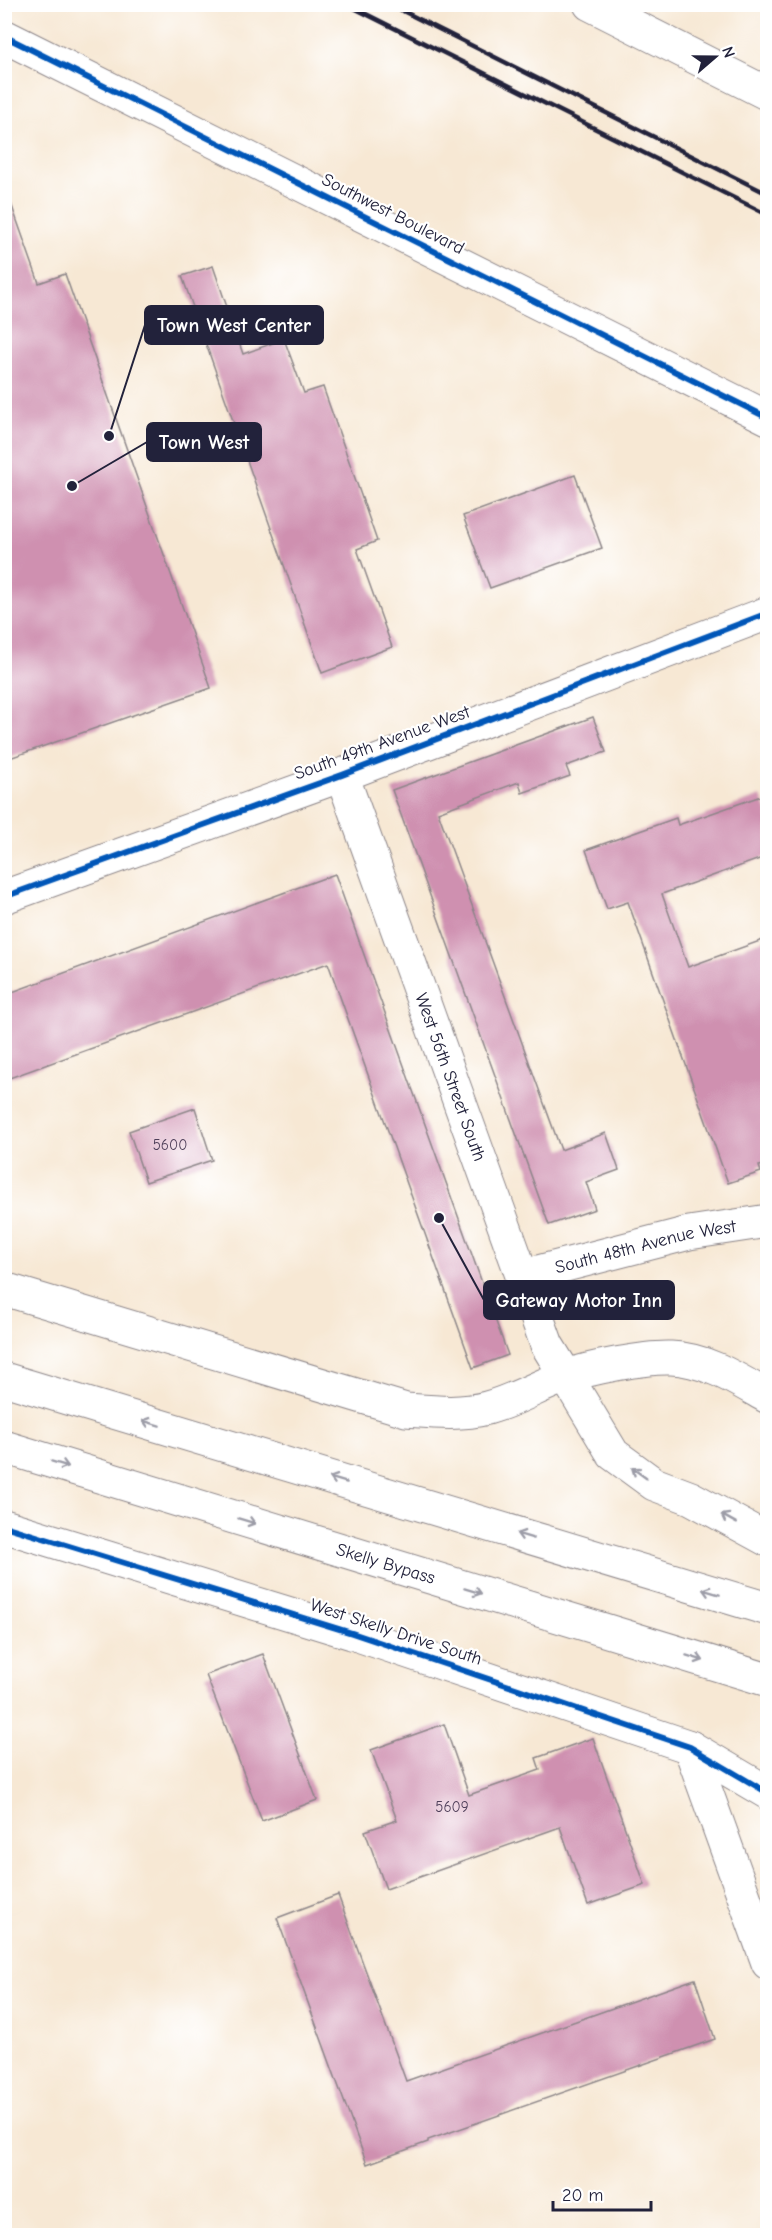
<svg xmlns="http://www.w3.org/2000/svg" width="772" height="2240" viewBox="0 0 772 2240" font-family="'Comic Neue',sans-serif">
<style>
.building{fill:#cf90b0}
.lines{fill:none;stroke-linecap:round;stroke-linejoin:round}
.street-casing{stroke:#8c8588;stroke-width:35}
.secondary-casing{stroke:#8c8588;stroke-width:35}
.highway-casing{stroke:#8c8588;stroke-width:35}
.street{stroke:#fff;stroke-width:33}
.secondary{stroke:#fff;stroke-width:33}
.highway{stroke:#fff;stroke-width:33}
.rail{stroke:#22223b;stroke-width:4.5}
.cycleway-casing{stroke:#fff;stroke-width:10}
.cycleway{stroke:#0057b8;stroke-width:6}
.oneway{stroke:#9c9ca7}
.labels{text-anchor:middle;dominant-baseline:central;stroke-width:4.5;stroke-linejoin:round;paint-order:stroke}
.number-label{font-size:15px;fill:#4d3e58}
.street-label{font-size:18px;fill:#22223b;stroke:#fff}
.leader{fill:none;stroke:#22223b;stroke-width:2}
.callout-dot{fill:#22223b;stroke:#fff;stroke-width:2}
.callout{fill:#22223b;stroke:#22223b;stroke-width:2}
.callout-label{font-size:20px;text-anchor:middle;font-weight:bold;fill:#fff}
</style>
<rect width="100%" height="100%" fill="#fff"/>
<filter id="ink" filterUnits="userSpaceOnUse"><feTurbulence type="fractalNoise" baseFrequency=".0167" numOctaves="2"/><feDisplacementMap in="SourceGraphic" scale="12" xChannelSelector="R" yChannelSelector="G"/><feConvolveMatrix kernelMatrix="1 2 1 2 8 2 1 2 1" color-interpolation-filters="sRGB"/></filter>
<filter id="wash" filterUnits="userSpaceOnUse"><feTurbulence type="fractalNoise" baseFrequency=".008" numOctaves="4" result="noise"/><feDisplacementMap in="SourceGraphic" scale="24" xChannelSelector="R" yChannelSelector="G"/><feGaussianBlur stdDeviation="1.35" result="paint"/><feColorMatrix in="noise" values="0 0 0 0 0 0 0 0 0 0 0 0 0 0 0 0 0 1.4 0 .05"/><feComposite in="paint" operator="in"/></filter>
<g filter="url(#wash)">
<rect width="100%" height="100%" fill="#f7e8d4"/>
<g id="blocks">
<!-- building -->
<g class="building">
<polygon points="8,195 39,283 65,274 211,688 4,760 4,196"/>
<polygon points="213,266 243,354 284,339 304,393 323,387 377,541 357,549 392,647 322,673 182,276"/>
<polygon points="575,475 602,548 490,588 463,516"/>
<polygon points="593,717 606,752 566,766 570,776 522,793 519,782 438,812 561,1150 606,1133 619,1170 586,1182 595,1209 549,1225 392,790"/>
<polygon points="761,796 768,814 768,856 662,894 688,967 768,938 768,1164 759,1166 761,1172 728,1183 628,902 607,909 586,850 676,818 678,825"/>
<polygon points="335,874 508,1355 473,1368 328,963 4,1080 4,995"/>
<polygon points="195,1108 212,1160 146,1182 129,1131"/>
<polygon points="263,1654 317,1800 262,1821 206,1675"/>
<polygon points="444,1724 469,1795 540,1770 536,1758 593,1738 645,1885 588,1905 560,1827 386,1889 365,1831 397,1820 371,1750"/>
<polygon points="338,1895 406,2081 695,1979 715,2039 428,2140 428,2142 367,2164 277,1918"/>
</g>
</g>
</g>
<g filter="url(#ink)">
<use href="#blocks" fill-opacity="0" stroke="#8c8588" stroke-width="1.5"/>
<g class="lines">
<!-- street casing -->
<g class="street-casing">
<g id="street">
<path id="s1" d="M342,775L547,1345L566,1376"/>
<path id="s2" d="M523,1276L689,1233L768,1221"/>
<polyline points="690,1747 768,1963"/>
</g>
</g>
<!-- secondary casing -->
<g class="secondary-casing">
<g id="secondary">
<polyline points="590,4 768,94"/>
<polyline points="4,36 768,418"/>
<polyline points="4,897 342,775 768,613"/>
<path d="M4,1289L406,1410C433,1412 461,1415 487,1408C514,1401 538,1386 564,1377C589,1368 645,1357 671,1358C706,1359 738,1380 768,1397"/>
<polyline points="4,1526 352,1633 690,1747 768,1793"/>
</g>
</g>
<!-- highway casing -->
<g class="highway-casing">
<g id="highway">
<polyline points="566,1376 613,1454 654,1484 691,1498 768,1540"/>
<polyline points="4,1379 768,1609"/>
<path id="s3" d="M4,1447L768,1680"/>
</g>
</g>
<!-- street -->
<use href="#street" class="street"/>
<!-- secondary -->
<use href="#secondary" class="secondary"/>
<!-- highway -->
<use href="#highway" class="highway"/>
<!-- rail -->
<g class="rail">
<polyline points="346,4 768,215"/>
<polyline points="389,4 768,194"/>
</g>
<!-- cycleway casing -->
<g class="cycleway-casing">
<g id="cycleway">
<polyline points="4,36 768,418"/>
<polyline points="4,897 342,775 768,613"/>
<polyline points="4,1526 352,1633 690,1747 768,1793"/>
</g>
</g>
<!-- cycleway -->
<use href="#cycleway" class="cycleway"/>
</g>
<!-- one-way arrows -->
<defs><path id="oneway-shaft" d="M-6 0H5M1.5-3L5.5 0L1.5 3" fill="none" stroke-width="1.6" stroke-linecap="round" stroke-linejoin="round" transform="scale(1.5)"/></defs>
<g class="oneway">
<use href="#oneway-shaft" transform="translate(151 1423) rotate(-163)"/>
<use href="#oneway-shaft" transform="translate(60 1464) rotate(17)"/>
<use href="#oneway-shaft" transform="translate(639 1473) rotate(-144)"/>
<use href="#oneway-shaft" transform="translate(338 1480) rotate(-163)"/>
<use href="#oneway-shaft" transform="translate(729 1519) rotate(-151)"/>
<use href="#oneway-shaft" transform="translate(247 1521) rotate(17)"/>
<use href="#oneway-shaft" transform="translate(525 1536) rotate(-163)"/>
<use href="#oneway-shaft" transform="translate(473 1591) rotate(17)"/>
<use href="#oneway-shaft" transform="translate(711 1592) rotate(-163)"/>
<use href="#oneway-shaft" transform="translate(695 1658) rotate(17)"/>
</g>
</g>
<g class="labels">
<!-- number labels -->
<g class="number-label">
<text x="170" y="1145">5600</text>
<text x="452" y="1807">5609</text>
</g>
<!-- street labels -->
<g class="street-label">
<text transform="translate(393 214) rotate(27)">Southwest Boulevard</text>
<text transform="translate(382 743) rotate(-20)">South 49th Avenue West</text>
<text stroke="none"><textPath href="#s1" startOffset="321">West 56th Street South</textPath></text>
<text stroke="none"><textPath href="#s2" startOffset="126">South 48th Avenue West</textPath></text>
<text stroke="none"><textPath href="#s3" startOffset="399">Skelly Bypass</textPath></text>
<text transform="translate(396 1632) rotate(18)">West Skelly Drive South</text>
</g>
</g>
<!-- callouts -->
<path class="leader" d="M109 436L145 325M72 486L147 442M439 1218L484 1300"/>
<g class="callout-dot">
<circle cx="109" cy="436" r="6"/>
<circle cx="72" cy="486" r="6"/>
<circle cx="439" cy="1218" r="6"/>
</g>
<g class="callout">
<rect x="145" y="306" width="178" height="38" rx="6"/>
<rect x="147" y="423" width="114" height="38" rx="6"/>
<rect x="484" y="1281" width="190" height="38" rx="6"/>
</g>
<g class="callout-label">
<text x="234" y="332">Town West Center</text>
<text x="204" y="449">Town West</text>
<text x="579" y="1307">Gateway Motor Inn</text>
</g>
<!-- margin -->
<rect width="772" height="2240" fill="none" stroke="#fff" stroke-width="24"/>
<!-- north arrow -->
<g transform="translate(715 57) rotate(70)" stroke="#ffffff" stroke-width="4.5" paint-order="stroke">
<path d="M0-4.5L10 22L0 15L-10 22Z" fill="#22223b"/>
<text y="-9" font-size="16" font-weight="bold" text-anchor="middle" fill="#22223b">N</text>
</g>
<!-- scale -->
<path d="M553 2201v9h98v-9" fill="none" stroke="#22223b" stroke-width="3"/>
<text x="562" y="2201" font-size="18" fill="#22223b" stroke="#ffffff" stroke-width="4.5" paint-order="stroke">20 m</text>
</svg>
